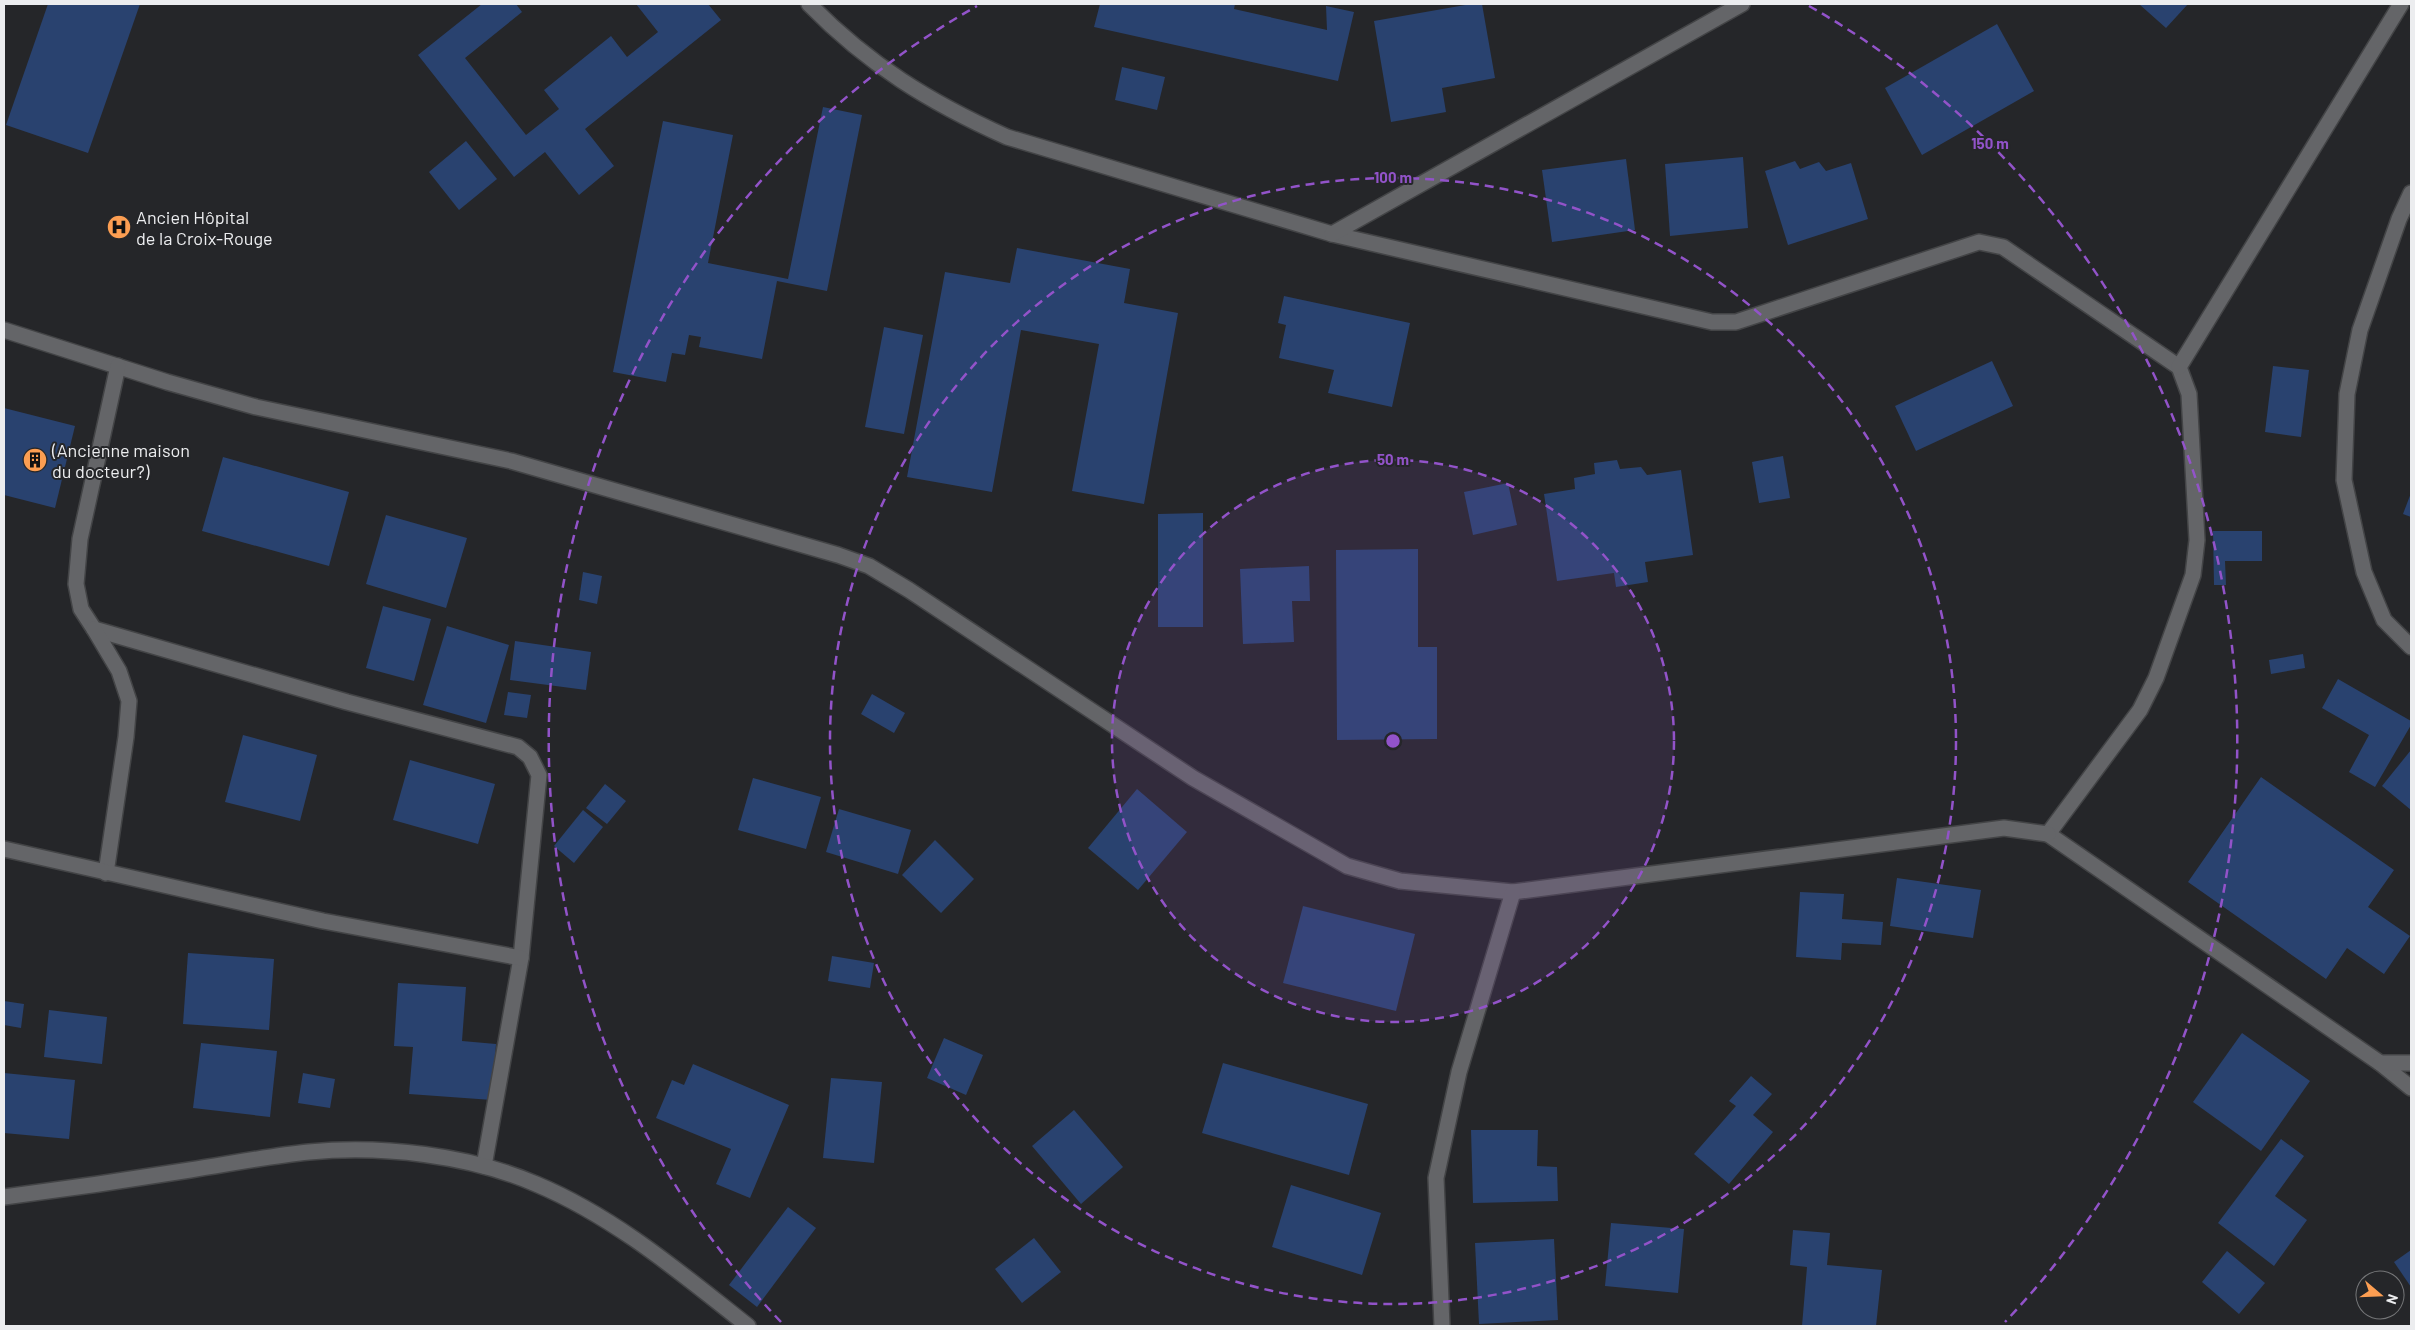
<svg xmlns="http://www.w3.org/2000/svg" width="2415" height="1330" viewBox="0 0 2415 1330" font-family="Barlow,sans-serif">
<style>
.building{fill:#29426f}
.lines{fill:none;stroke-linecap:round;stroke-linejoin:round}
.street-casing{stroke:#434446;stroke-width:18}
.street{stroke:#646568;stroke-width:15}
.ring{fill:none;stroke:#9253c9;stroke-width:2.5;stroke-dasharray:9 6}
.labels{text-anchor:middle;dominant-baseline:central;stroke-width:4;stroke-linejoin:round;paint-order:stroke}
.poi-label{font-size:18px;fill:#ecedef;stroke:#252629;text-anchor:start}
.centre{fill:#9253c9;stroke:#252629;stroke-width:2.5}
.ring-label{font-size:15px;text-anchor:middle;font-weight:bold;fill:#9253c9;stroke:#252629;stroke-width:4;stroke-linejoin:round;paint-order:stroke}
</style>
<rect width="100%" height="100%" fill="#252629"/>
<!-- building -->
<g class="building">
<polygon points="48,4 140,4 88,153 6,125"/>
<polygon points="482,4 516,4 522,12 465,58 526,135 559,109 544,90 611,36 627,57 658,32 636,4 708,4 721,20 585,129 614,166 579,195 545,152 514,177 418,55"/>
<polygon points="1100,4 1235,4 1234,9 1327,30 1326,6 1354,12 1338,81 1094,27"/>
<polygon points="1471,4 1482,4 1495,78 1442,88 1446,112 1391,122 1374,21"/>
<polygon points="2139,4 2188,4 2166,28"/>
<polygon points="1997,24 2034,91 1922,155 1885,88"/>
<polygon points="1122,67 1165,77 1157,110 1115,100"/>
<polygon points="823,107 862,115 827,291 777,281 762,359 699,347 701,337 689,335 685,355 672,353 666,382 613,372 663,121 733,135 708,263 788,279"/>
<polygon points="466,141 497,179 459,210 429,172"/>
<polygon points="1743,157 1748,228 1670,236 1665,164"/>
<polygon points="1626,159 1635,230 1552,242 1542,170"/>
<polygon points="1795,161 1800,169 1819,162 1826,171 1851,163 1868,219 1788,245 1765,171"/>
<polygon points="1017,248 1130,269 1124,303 1178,313 1144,504 1072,491 1099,344 1021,330 992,492 907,477 945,272 1010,283"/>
<polygon points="1284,296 1410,323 1392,407 1328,393 1334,370 1279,358 1286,325 1278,323"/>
<polygon points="884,327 923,335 904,434 865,427"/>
<polygon points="1992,361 2013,406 1916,451 1895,406"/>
<polygon points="2273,366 2309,370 2301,437 2265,432"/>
<polygon points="4,408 75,426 55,508 4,495"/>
<polygon points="1783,456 1790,498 1759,503 1752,462"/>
<polygon points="223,457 349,492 329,566 202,531"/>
<polygon points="1617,460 1620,469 1641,467 1647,475 1681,470 1693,555 1645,562 1648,582 1616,587 1614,573 1557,581 1544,494 1575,489 1574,478 1595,474 1594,463"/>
<polygon points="1508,483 1517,525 1473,535 1464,492"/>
<polygon points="2411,493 2411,517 2403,514"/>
<polygon points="1203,513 1203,627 1158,627 1158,514"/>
<polygon points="386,515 467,538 446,608 366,584"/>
<polygon points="2213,531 2262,531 2262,561 2225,561 2226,585 2214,585"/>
<polygon points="1418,549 1418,647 1437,647 1437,739 1337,740 1336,550"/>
<polygon points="1309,566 1310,601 1292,601 1294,642 1243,644 1240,569"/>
<polygon points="583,572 602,576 597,604 579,600"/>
<polygon points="383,606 431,619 414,681 366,668"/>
<polygon points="447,626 509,645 486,723 423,705"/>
<polygon points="515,641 591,652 586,690 510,680"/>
<polygon points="2303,654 2305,668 2271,674 2269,660"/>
<polygon points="2338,679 2411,721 2411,725 2375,787 2349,772 2369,735 2322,708"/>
<polygon points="508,692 531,695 527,718 504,715"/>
<polygon points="872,694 905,713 894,733 861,714"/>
<polygon points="243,735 317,755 300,821 225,802"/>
<polygon points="2411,750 2411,810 2382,786"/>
<polygon points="410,760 495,784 478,844 393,820"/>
<polygon points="2261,777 2394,870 2368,907 2410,936 2384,974 2347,948 2326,979 2188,882"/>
<polygon points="753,778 821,797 806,849 738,830"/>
<polygon points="605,784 626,801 607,824 586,808"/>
<polygon points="1137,789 1187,832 1138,890 1088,848"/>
<polygon points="839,809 911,830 898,874 826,852"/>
<polygon points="583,810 603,827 574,863 554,846"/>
<polygon points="935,840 974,879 941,913 902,875"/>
<polygon points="1897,878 1981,890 1973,938 1890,926"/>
<polygon points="1800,892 1844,894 1842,919 1883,922 1881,945 1842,943 1841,960 1796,957"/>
<polygon points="1303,906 1415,934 1396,1011 1283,983"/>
<polygon points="188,953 274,959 269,1030 183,1024"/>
<polygon points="832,956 874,963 870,988 828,981"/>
<polygon points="398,983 466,987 462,1041 496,1044 492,1100 409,1094 413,1047 394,1046"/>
<polygon points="4,1001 24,1004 21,1028 4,1025"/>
<polygon points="49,1010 107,1017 102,1064 44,1057"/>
<polygon points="2242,1033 2310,1081 2261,1151 2193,1102"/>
<polygon points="944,1038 983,1055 966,1095 927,1078"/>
<polygon points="201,1043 277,1051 270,1117 193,1108"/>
<polygon points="1223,1063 1368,1104 1349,1175 1202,1133"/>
<polygon points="693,1064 789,1105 750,1198 716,1184 731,1149 656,1118 672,1080 684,1085"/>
<polygon points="4,1073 75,1080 69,1139 4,1133"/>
<polygon points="303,1073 335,1079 330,1108 298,1103"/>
<polygon points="1751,1076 1772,1094 1753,1115 1773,1132 1729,1184 1694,1154 1736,1106 1729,1101"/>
<polygon points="831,1078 882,1082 874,1163 823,1158"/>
<polygon points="1074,1110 1123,1167 1081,1204 1032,1146"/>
<polygon points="1471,1130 1538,1130 1537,1166 1557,1167 1558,1201 1473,1203"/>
<polygon points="2281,1139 2304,1156 2275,1196 2307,1220 2274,1266 2218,1223"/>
<polygon points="1291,1185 1381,1213 1362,1275 1272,1247"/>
<polygon points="788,1207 816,1228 757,1307 729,1285"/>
<polygon points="1611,1223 1684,1229 1678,1293 1605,1286"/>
<polygon points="1793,1230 1830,1233 1827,1265 1882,1270 1876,1326 1802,1326 1807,1267 1790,1265"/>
<polygon points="1034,1238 1061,1272 1022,1303 995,1269"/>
<polygon points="1554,1239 1558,1320 1479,1324 1475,1243"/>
<polygon points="2411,1250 2411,1287 2394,1262"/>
<polygon points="2227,1251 2265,1283 2239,1314 2202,1282"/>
</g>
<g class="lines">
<!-- street casing -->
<g class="street-casing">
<g id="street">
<path d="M809,4C869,65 929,102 1007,137L1332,234L1712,322H1736L1979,242L2003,247L2179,367L2189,394L2197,540L2193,575L2156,678L2140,710L2048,834L2380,1063L2411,1088"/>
<polyline points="2411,193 2399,219 2360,330 2347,394 2344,480 2364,572 2384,620 2411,647"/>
<polyline points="1332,234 1742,4"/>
<polyline points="4,330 167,382 256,407 511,461 838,555 869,566 909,590 1193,778 1347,866 1400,881 1513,892 2004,828 2048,834"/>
<polyline points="118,366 80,539 76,584 81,609 94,629 347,702 518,747 530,757 539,775 521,958 484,1166"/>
<polyline points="2179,367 2401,4"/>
<polyline points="94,629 119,671 129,701 126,737 106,873"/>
<polyline points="4,849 323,921 521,958"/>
<polyline points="2380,1063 2411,1063"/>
<path d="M4,1197C66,1189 128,1180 190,1170C229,1164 269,1156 309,1152C382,1145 469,1155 536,1184C615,1217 682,1274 748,1326"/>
<polyline points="1442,1326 1436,1178 1459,1072 1513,892"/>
</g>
</g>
<!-- street -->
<use href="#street" class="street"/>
</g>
<!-- distance rings -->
<circle cx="1393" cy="741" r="281" fill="#9253c9" fill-opacity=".12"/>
<g class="ring">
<circle cx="1393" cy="741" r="281"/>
<circle cx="1393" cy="741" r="563"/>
<path d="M781 1322A844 844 0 0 1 977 6M1809 6A844 844 0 0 1 2005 1322"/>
</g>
<!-- icons -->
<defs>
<g id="hospital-disc" transform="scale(1.25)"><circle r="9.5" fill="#fc9e52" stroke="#252629"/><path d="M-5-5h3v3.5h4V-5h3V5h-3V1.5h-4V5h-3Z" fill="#111"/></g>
<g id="building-disc" transform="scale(1.25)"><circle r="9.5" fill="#fc9e52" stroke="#252629"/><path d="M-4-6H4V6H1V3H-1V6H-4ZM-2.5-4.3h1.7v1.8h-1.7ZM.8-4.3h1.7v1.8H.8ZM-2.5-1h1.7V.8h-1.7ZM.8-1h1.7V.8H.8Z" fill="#111"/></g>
</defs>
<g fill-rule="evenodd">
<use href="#hospital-disc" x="119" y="227"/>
<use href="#building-disc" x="35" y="460"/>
</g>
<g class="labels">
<!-- poi labels -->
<g class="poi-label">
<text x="136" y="217">Ancien Hôpital<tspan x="136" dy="21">de la Croix-Rouge</tspan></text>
<text x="52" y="450">(Ancienne maison<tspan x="52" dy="21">du docteur?)</tspan></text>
</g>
</g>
<circle cx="1393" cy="741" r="8" class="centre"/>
<g class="ring-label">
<text x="1990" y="149">150 m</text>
<text x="1393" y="183">100 m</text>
<text x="1393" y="465">50 m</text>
</g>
<!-- border -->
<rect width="2415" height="1330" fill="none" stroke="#ecedef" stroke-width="10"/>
<!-- north arrow -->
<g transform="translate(2380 1295) rotate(109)"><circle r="24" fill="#252629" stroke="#757678"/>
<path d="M0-4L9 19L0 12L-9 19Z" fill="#fc9e52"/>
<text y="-8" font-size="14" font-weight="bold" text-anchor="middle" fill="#ecedef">N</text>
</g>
</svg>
